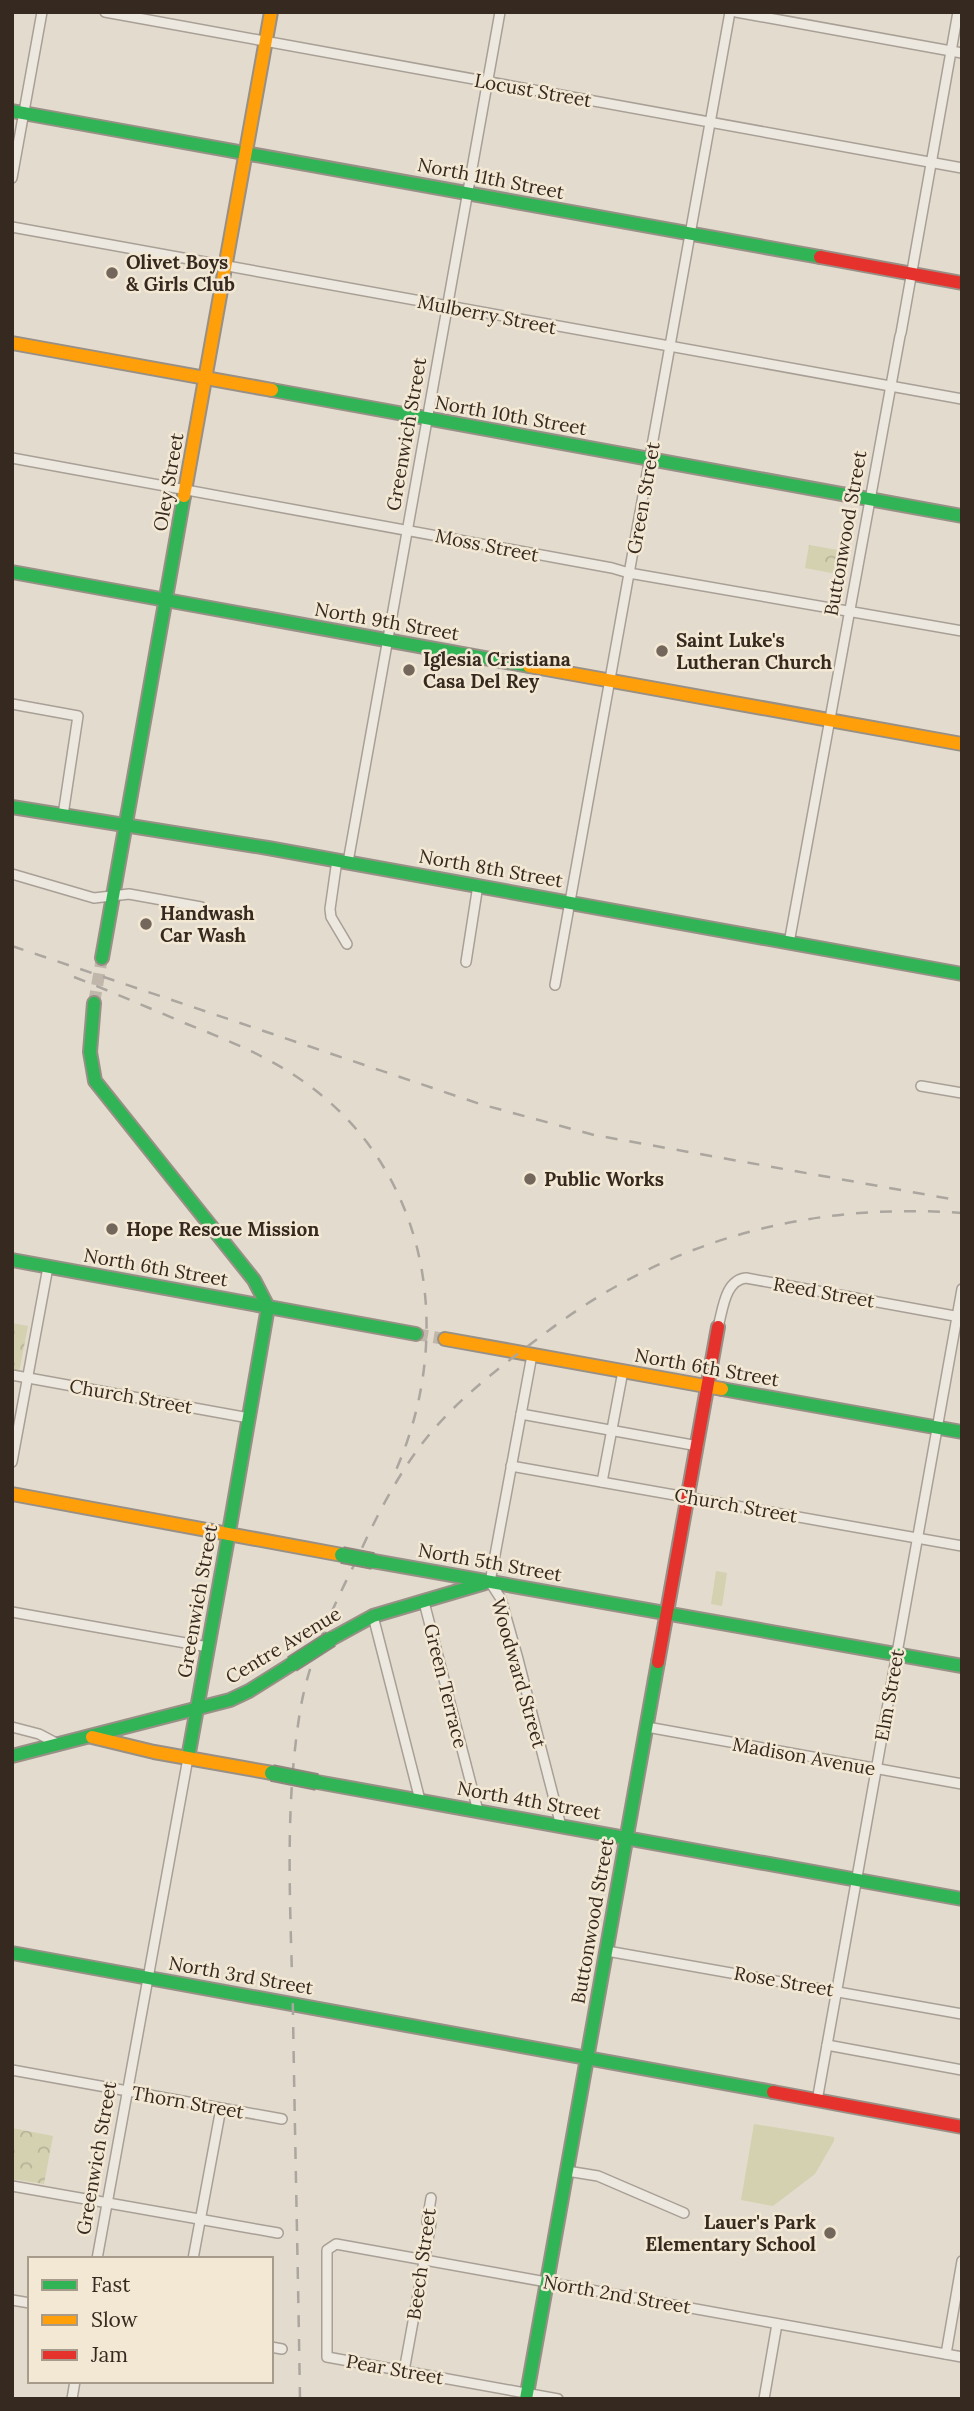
<svg xmlns="http://www.w3.org/2000/svg" width="974" height="2411" viewBox="0 0 974 2411" font-family="Lora,serif">
<style>
.green{fill:#d3d1b0}
.forest{fill:url(#forest-crowns)}
.lines{fill:none;stroke-linecap:round;stroke-linejoin:round}
.secondary-tunnel{stroke:#c0b7aa;stroke-width:12;stroke-dasharray:12 6;stroke-linecap:butt}
.street-casing{stroke:#a8a096;stroke-width:12}
.fast-casing{stroke:#989086;stroke-width:16}
.slow-casing{stroke:#989086;stroke-width:16}
.jam-casing{stroke:#989086;stroke-width:16}
.street{stroke:#ece7df;stroke-width:9}
.fast{stroke:#30b455;stroke-width:12}
.slow{stroke:#ff9f0a;stroke-width:12}
.jam{stroke:#e5322d;stroke-width:12}
.rail{stroke:#aba69f;stroke-width:2.5;stroke-dasharray:12 12;stroke-linecap:butt}
.fast-bridge-casing{stroke:#8e867d;stroke-width:18;stroke-linecap:butt}
.fast-bridge{stroke:#30b455;stroke-width:14}
.poi-dot{fill:#73675c;stroke:#f3e8d4;stroke-width:2.5}
.labels{text-anchor:middle;dominant-baseline:central;stroke-width:5;stroke-linejoin:round;paint-order:stroke}
.street-label{font-size:19px;fill:#36291f;stroke:#f3e8d4}
.poi-label{font-size:19px;font-weight:bold;fill:#36291f;stroke:#f3e8d4;text-anchor:start}
</style>
<defs>
<pattern id="forest-crowns" width="20" height="18" patternUnits="userSpaceOnUse" patternTransform="scale(1.75)"><rect width="20" height="18" fill="#d3d1b0"/><path d="M2 6a3 3 0 1 1 6 0M12 15a3 3 0 1 1 6 0" fill="none" stroke="#b6b397"/></pattern>
</defs>
<rect width="100%" height="100%" fill="#e3dbcd"/>
<!-- green -->
<g class="green">
<polygon points="716,1571 727,1573 722,1606 711,1604"/>
<polygon points="754,2124 834,2137 834,2141 815,2174 773,2206 741,2200"/>
</g>
<!-- forest -->
<g class="forest">
<polygon points="809,545 838,550 837,574 805,568"/>
<polygon points="12,1323 28,1326 19,1372 12,1370"/>
<polygon points="12,2128 53,2136 44,2184 12,2179"/>
</g>
<g class="lines">
<!-- secondary-tunnel -->
<g class="secondary-tunnel">
<polyline points="94,1003 102,958"/>
<polyline points="416,1334 445,1339"/>
</g>
<!-- street casing -->
<g class="street-casing">
<g id="street">
<polyline points="105,12 962,168"/>
<polyline points="736,12 962,53"/>
<polyline points="12,178 42,12"/>
<polyline points="12,227 962,399"/>
<polyline points="901,333 958,12"/>
<polyline points="12,458 612,568 629,573 962,631"/>
<polyline points="12,704 78,716 63,815"/>
<polyline points="337,860 330,909 331,917 347,944"/>
<polyline points="348,862 500,12"/>
<polyline points="12,874 94,898 129,894 201,907"/>
<polyline points="789,943 900,336"/>
<polyline points="466,962 478,885"/>
<polyline points="555,985 730,12"/>
<polyline points="921,1086 962,1093"/>
<path d="M718,1327C723,1309 725,1280 746,1278L960,1317"/>
<polyline points="532,1355 490,1582 501,1599 518,1659 561,1826"/>
<polyline points="12,1375 249,1418"/>
<polyline points="521,1414 698,1446"/>
<polyline points="12,1462 48,1267"/>
<polyline points="511,1466 962,1546"/>
<polyline points="602,1482 623,1371"/>
<polyline points="424,1602 478,1811"/>
<polyline points="12,1612 208,1647"/>
<polyline points="373,1616 420,1800"/>
<polyline points="12,1727 39,1734 58,1744"/>
<polyline points="647,1727 962,1784"/>
<polyline points="607,1951 962,2014"/>
<polyline points="827,2045 962,2070"/>
<polyline points="12,2070 282,2119"/>
<polyline points="817,2101 962,1289"/>
<polyline points="567,2171 598,2176 684,2213"/>
<polyline points="12,2186 278,2233"/>
<polyline points="97,2259 188,1758"/>
<polyline points="193,2259 221,2108"/>
<polyline points="12,2300 30,2303"/>
<polyline points="271,2347 282,2349"/>
<polyline points="946,2354 962,2261"/>
<polyline points="404,2371 431,2223 427,2222 431,2198"/>
<polyline points="72,2399 75,2381"/>
<polyline points="558,2399 327,2357 327,2250 336,2244 962,2357"/>
<polyline points="764,2399 777,2324"/>
</g>
</g>
<!-- fast casing -->
<g class="fast-casing">
<g id="fast">
<polyline points="12,111 820,257"/>
<polyline points="272,390 962,516"/>
<polyline points="12,572 529,666"/>
<polyline points="12,807 268,848 962,974"/>
<polyline points="102,958 184,496"/>
<polyline points="94,1003 90,1052 95,1081 254,1280 268,1307 229,1532"/>
<polyline points="12,1260 416,1334"/>
<polyline points="722,1389 962,1432"/>
<polyline points="373,1561 962,1666"/>
<polyline points="331,1639 373,1616 485,1583"/>
<polyline points="12,1756 230,1700 249,1691 292,1664"/>
<polyline points="188,1758 229,1532"/>
<polyline points="317,1782 962,1899"/>
<polyline points="12,1953 773,2092"/>
<polyline points="526,2399 658,1662"/>
</g>
</g>
<!-- slow casing -->
<g class="slow-casing">
<g id="slow">
<polyline points="12,343 272,390"/>
<polyline points="184,496 271,12"/>
<polyline points="529,666 962,744"/>
<polyline points="445,1339 722,1389"/>
<polyline points="12,1494 342,1555"/>
<polyline points="92,1737 154,1752 272,1773"/>
</g>
</g>
<!-- jam casing -->
<g class="jam-casing">
<g id="jam">
<polyline points="820,257 962,283"/>
<polyline points="658,1662 718,1327"/>
<polyline points="773,2092 962,2127"/>
</g>
</g>
<!-- street -->
<use href="#street" class="street"/>
<!-- fast -->
<use href="#fast" class="fast"/>
<!-- slow -->
<use href="#slow" class="slow"/>
<!-- jam -->
<use href="#jam" class="jam"/>
<!-- rail -->
<g class="rail">
<polyline points="12,946 480,1104 594,1135 962,1201"/>
<path d="M74,977C112,992 149,1008 187,1024C225,1039 262,1054 297,1077C428,1164 457,1331 396,1470"/>
<path d="M300,2399C298,2271 295,2142 293,2014C291,1916 284,1816 299,1718C307,1662 331,1611 356,1561C377,1515 400,1469 433,1430C467,1391 507,1362 548,1331C670,1239 810,1202 962,1213"/>
</g>
<!-- fast-bridge casing -->
<g class="fast-bridge-casing">
<g id="fast-bridge">
<polyline points="342,1555 373,1561"/>
<polyline points="292,1664 331,1639"/>
<polyline points="272,1773 317,1782"/>
</g>
</g>
<!-- fast-bridge -->
<use href="#fast-bridge" class="fast-bridge"/>
</g>
<!-- markers -->
<g class="poi-dot">
<circle cx="112" cy="273" r="7"/>
<circle cx="662" cy="651" r="7"/>
<circle cx="409" cy="670" r="7"/>
<circle cx="146" cy="924" r="7"/>
<circle cx="530" cy="1179" r="7"/>
<circle cx="112" cy="1229" r="7"/>
<circle cx="830" cy="2233" r="7"/>
</g>
<g class="labels">
<!-- street labels -->
<g class="street-label">
<text transform="translate(533 90) rotate(10)">Locust Street</text>
<text transform="translate(491 178) rotate(11)">North 11th Street</text>
<text transform="translate(487 314) rotate(11)">Mulberry Street</text>
<text transform="translate(511 415) rotate(10)">North 10th Street</text>
<text transform="translate(406 434) rotate(-80)">Greenwich Street</text>
<text transform="translate(168 482) rotate(-80)">Oley Street</text>
<text transform="translate(643 498) rotate(-80)">Green Street</text>
<text transform="translate(845 533) rotate(-80)">Buttonwood Street</text>
<text transform="translate(487 545) rotate(11)">Moss Street</text>
<text transform="translate(387 621) rotate(10)">North 9th Street</text>
<text transform="translate(491 868) rotate(10)">North 8th Street</text>
<text transform="translate(156 1267) rotate(10)">North 6th Street</text>
<text transform="translate(824 1292) rotate(10)">Reed Street</text>
<text transform="translate(707 1367) rotate(10)">North 6th Street</text>
<text transform="translate(131 1396) rotate(10)">Church Street</text>
<text transform="translate(736 1505) rotate(10)">Church Street</text>
<text transform="translate(490 1562) rotate(10)">North 5th Street</text>
<text transform="translate(197 1601) rotate(-80)">Greenwich Street</text>
<text transform="translate(283 1645) rotate(-31)">Centre Avenue</text>
<text transform="translate(519 1673) rotate(74)">Woodward Street</text>
<text transform="translate(446 1686) rotate(76)">Green Terrace</text>
<text transform="translate(889 1695) rotate(-80)">Elm Street</text>
<text transform="translate(804 1756) rotate(10)">Madison Avenue</text>
<text transform="translate(529 1800) rotate(10)">North 4th Street</text>
<text transform="translate(592 1921) rotate(-80)">Buttonwood Street</text>
<text transform="translate(241 1975) rotate(10)">North 3rd Street</text>
<text transform="translate(784 1981) rotate(10)">Rose Street</text>
<text transform="translate(188 2102) rotate(10)">Thorn Street</text>
<text transform="translate(96 2158) rotate(-80)">Greenwich Street</text>
<text transform="translate(421 2264) rotate(-82)">Beech Street</text>
<text transform="translate(617 2294) rotate(10)">North 2nd Street</text>
<text transform="translate(395 2369) rotate(10)">Pear Street</text>
</g>
<!-- poi labels -->
<g class="poi-label">
<text x="126" y="262">Olivet Boys<tspan x="126" dy="22">&amp; Girls Club</tspan></text>
<text x="676" y="640">Saint Luke's<tspan x="676" dy="22">Lutheran Church</tspan></text>
<text x="423" y="659">Iglesia Cristiana<tspan x="423" dy="22">Casa Del Rey</tspan></text>
<text x="160" y="913">Handwash<tspan x="160" dy="22">Car Wash</tspan></text>
<text x="544" y="1179">Public Works</text>
<text x="126" y="1229">Hope Rescue Mission</text>
<text x="816" y="2222" text-anchor="end">Lauer's Park<tspan x="816" dy="22">Elementary School</tspan></text>
</g>
</g>
<!-- border -->
<rect width="974" height="2411" fill="none" stroke="#36291f" stroke-width="28"/>
<!-- legend -->
<rect x="28" y="2257" width="245" height="126" fill="#f3e8d4" stroke="#a79c8c" stroke-width="2"/>
<rect x="42" y="2280" width="35" height="10" fill="#30b455" stroke="#a79c8c" stroke-width="2"/>
<text x="91" y="2292" font-size="21" fill="#36291f">Fast</text>
<rect x="42" y="2315" width="35" height="10" fill="#ff9f0a" stroke="#a79c8c" stroke-width="2"/>
<text x="91" y="2327" font-size="21" fill="#36291f">Slow</text>
<rect x="42" y="2350" width="35" height="10" fill="#e5322d" stroke="#a79c8c" stroke-width="2"/>
<text x="91" y="2362" font-size="21" fill="#36291f">Jam</text>
</svg>
